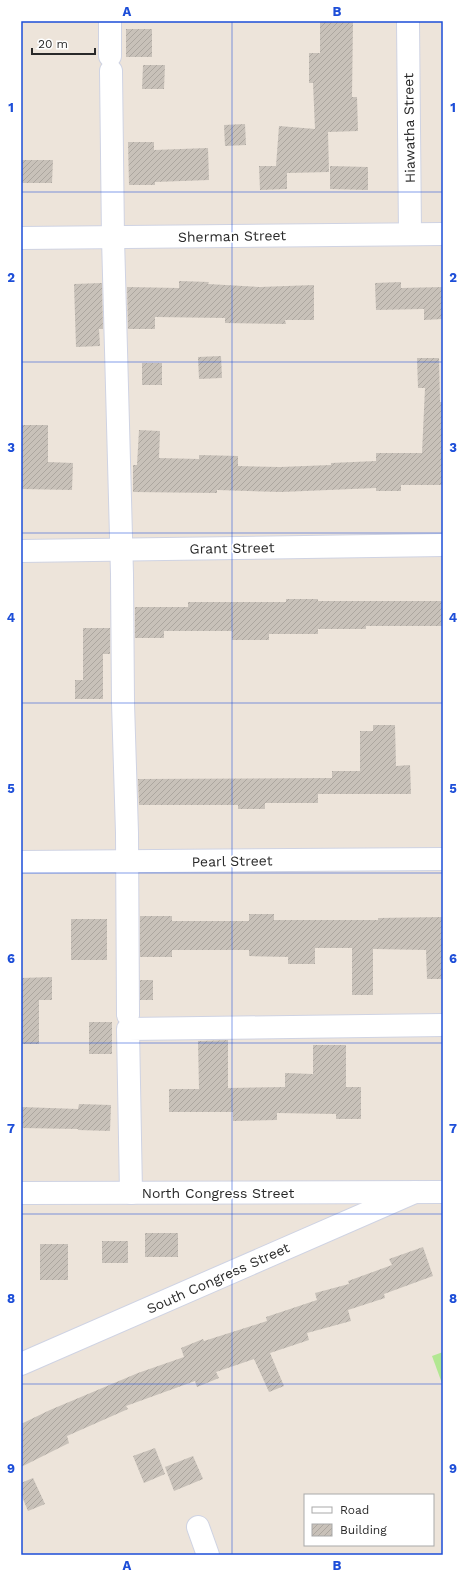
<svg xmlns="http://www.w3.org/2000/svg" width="464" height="1576" viewBox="0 0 464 1576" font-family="'Work Sans',sans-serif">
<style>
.grass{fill:#b2e792}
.building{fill:url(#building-hatch)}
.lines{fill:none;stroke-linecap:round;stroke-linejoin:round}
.minor-casing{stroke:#cfd3e3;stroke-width:24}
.minor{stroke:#fff;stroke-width:22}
.grid{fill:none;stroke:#1d4ed8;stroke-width:1;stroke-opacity:0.55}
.labels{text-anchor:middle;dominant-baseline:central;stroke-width:3.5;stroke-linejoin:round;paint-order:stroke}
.street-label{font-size:14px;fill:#292929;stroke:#fff}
.neatline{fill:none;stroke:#1d4ed8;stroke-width:1.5}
.grid-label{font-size:13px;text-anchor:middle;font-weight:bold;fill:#1d4ed8}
</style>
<defs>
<pattern id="building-hatch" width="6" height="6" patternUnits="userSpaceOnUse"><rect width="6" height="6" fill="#c8c1b9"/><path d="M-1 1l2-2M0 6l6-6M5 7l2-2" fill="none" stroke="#aca69f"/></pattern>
</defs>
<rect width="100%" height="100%" fill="#ede4da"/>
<!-- grass -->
<polygon class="grass" points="443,1352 443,1386 432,1356"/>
<!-- building -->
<g class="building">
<polygon points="320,21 353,21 352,97 357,97 358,131 328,132 329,172 287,173 287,189 260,190 259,166 276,166 279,126 315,129 313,83 309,83 309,53 320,53"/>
<rect x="126" y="29" width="26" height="28"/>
<polygon points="143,65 165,65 164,89 142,89"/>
<polygon points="245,124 246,145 225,146 224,125"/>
<polygon points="128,142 154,142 154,150 208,148 209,180 155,182 155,185 129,185"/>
<polygon points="21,160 53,160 52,183 21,183"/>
<polygon points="330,166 368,167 368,190 330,189"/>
<polygon points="179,281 209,282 208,284 260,287 314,285 314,320 285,320 286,324 225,323 225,318 155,317 155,329 128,329 127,287 179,288"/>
<polygon points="401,282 401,288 443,287 443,319 424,320 424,309 376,310 375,283"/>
<polygon points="102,283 103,329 99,329 100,346 76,347 74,284"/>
<polygon points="221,356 222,378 199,379 198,357"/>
<polygon points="417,358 439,358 440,402 443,402 442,440 443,440 443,485 401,485 401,491 376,491 376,488 281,492 217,490 217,493 133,492 133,465 137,465 139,430 160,431 159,458 199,459 199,455 238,456 238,466 280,467 331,465 331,463 376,461 376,453 422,453 425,388 418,388"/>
<rect x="142" y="363" width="20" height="22"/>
<polygon points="21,425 48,425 48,462 73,463 72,490 21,489"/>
<polygon points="286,599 318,599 318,601 443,601 443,626 366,626 366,629 318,629 318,634 269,634 269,640 232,640 232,631 164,631 164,638 135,638 135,607 188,607 188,602 286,602"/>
<polygon points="83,628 110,628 110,654 103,654 103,699 75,699 75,680 83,680"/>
<polygon points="373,725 395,725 396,766 410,765 411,794 318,794 318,803 265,803 265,809 238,809 238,805 139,805 138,779 332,778 332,771 360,771 360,731 373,731"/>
<polygon points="249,914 274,914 274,920 378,920 378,918 443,917 443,979 427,979 426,950 373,949 373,995 352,995 352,948 315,948 315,964 288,964 288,957 249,956 249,950 172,950 172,957 140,957 140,916 172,916 172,921 249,921"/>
<rect x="71" y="919" width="36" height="41"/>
<polygon points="52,977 52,1000 39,1000 39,1044 21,1044 21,978"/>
<rect x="140" y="980" width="13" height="20"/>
<rect x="89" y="1022" width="23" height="32"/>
<polygon points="228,1040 228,1088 285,1087 285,1073 313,1074 313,1045 346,1045 346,1087 361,1087 361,1119 336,1119 336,1114 277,1113 277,1120 233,1121 233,1112 169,1112 169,1089 199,1089 198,1041"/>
<polygon points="79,1104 111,1105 110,1131 78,1130 78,1129 21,1128 21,1107 78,1109"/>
<rect x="145" y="1233" width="33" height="24"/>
<rect x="102" y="1241" width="26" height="22"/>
<rect x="40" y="1244" width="28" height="36"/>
<polygon points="423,1247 433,1276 384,1294 385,1298 348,1310 351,1321 307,1333 309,1340 270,1353 284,1386 269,1392 254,1359 216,1372 219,1378 197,1387 195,1381 126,1406 128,1409 67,1436 69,1443 21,1467 21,1424 50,1410 138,1373 184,1357 181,1348 203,1339 204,1341 267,1321 266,1317 317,1300 315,1293 349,1284 348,1281 392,1265 389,1259"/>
<polygon points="155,1448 165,1474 144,1483 133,1456"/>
<polygon points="193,1456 203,1479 174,1491 165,1467"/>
<polygon points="33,1478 45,1504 28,1511 21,1494 21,1483"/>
</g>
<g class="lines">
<!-- minor casing -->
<g class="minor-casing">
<g id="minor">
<polyline points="110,21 110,56"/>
<polyline points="408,21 410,234"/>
<polyline points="111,71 113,238 122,574 123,703 127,833 128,1015"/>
<polyline points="21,238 443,234"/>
<polyline points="21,551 443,545"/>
<polyline points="21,862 443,859"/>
<polyline points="21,1193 443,1192"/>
<polyline points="131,1193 128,1029 443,1025"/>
<polyline points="21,1364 415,1192"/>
<polyline points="198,1527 208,1555"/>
</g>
</g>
<!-- minor -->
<use href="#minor" class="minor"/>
</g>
<!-- grid -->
<path class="grid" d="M232,21V1555M21,192H443M21,362H443M21,533H443M21,703H443M21,873H443M21,1043H443M21,1214H443M21,1384H443"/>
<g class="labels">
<!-- street labels -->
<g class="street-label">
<text transform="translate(409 128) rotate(-91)">Hiawatha Street</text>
<text transform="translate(232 236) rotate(-1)">Sherman Street</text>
<text transform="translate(232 548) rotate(-1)">Grant Street</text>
<text transform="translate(232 861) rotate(-1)">Pearl Street</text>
<text x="218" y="1193">North Congress Street</text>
<text transform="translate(218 1278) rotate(-24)">South Congress Street</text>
</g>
</g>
<!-- border -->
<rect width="464" height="1576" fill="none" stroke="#ffffff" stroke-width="44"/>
<!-- legend -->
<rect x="304" y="1494" width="130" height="52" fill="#ffffff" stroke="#a9a9a9"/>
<rect x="312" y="1507" width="20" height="6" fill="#ffffff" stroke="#a9a9a9"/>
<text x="340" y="1514" font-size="12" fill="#292929">Road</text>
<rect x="312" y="1524" width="20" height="12" fill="url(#building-hatch)" stroke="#a9a9a9"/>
<text x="340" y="1534" font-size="12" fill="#292929">Building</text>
<!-- scale -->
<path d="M32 48v6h63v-6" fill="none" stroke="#292929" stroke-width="2"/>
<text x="38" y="48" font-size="12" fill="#292929" stroke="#ffffff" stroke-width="3" paint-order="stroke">20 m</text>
<rect x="22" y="22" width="420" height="1532" class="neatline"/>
<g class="grid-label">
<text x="127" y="16">A</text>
<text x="337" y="16">B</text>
<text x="11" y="112">1</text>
<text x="453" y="112">1</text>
<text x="11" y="282">2</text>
<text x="453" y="282">2</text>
<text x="11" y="452">3</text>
<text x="453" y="452">3</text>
<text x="11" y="622">4</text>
<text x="453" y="622">4</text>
<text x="11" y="793">5</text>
<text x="453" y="793">5</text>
<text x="11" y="963">6</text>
<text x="453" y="963">6</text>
<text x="11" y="1133">7</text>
<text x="453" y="1133">7</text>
<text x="11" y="1303">8</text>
<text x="453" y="1303">8</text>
<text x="11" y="1473">9</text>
<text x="453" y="1473">9</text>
<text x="127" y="1570">A</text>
<text x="337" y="1570">B</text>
</g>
</svg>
